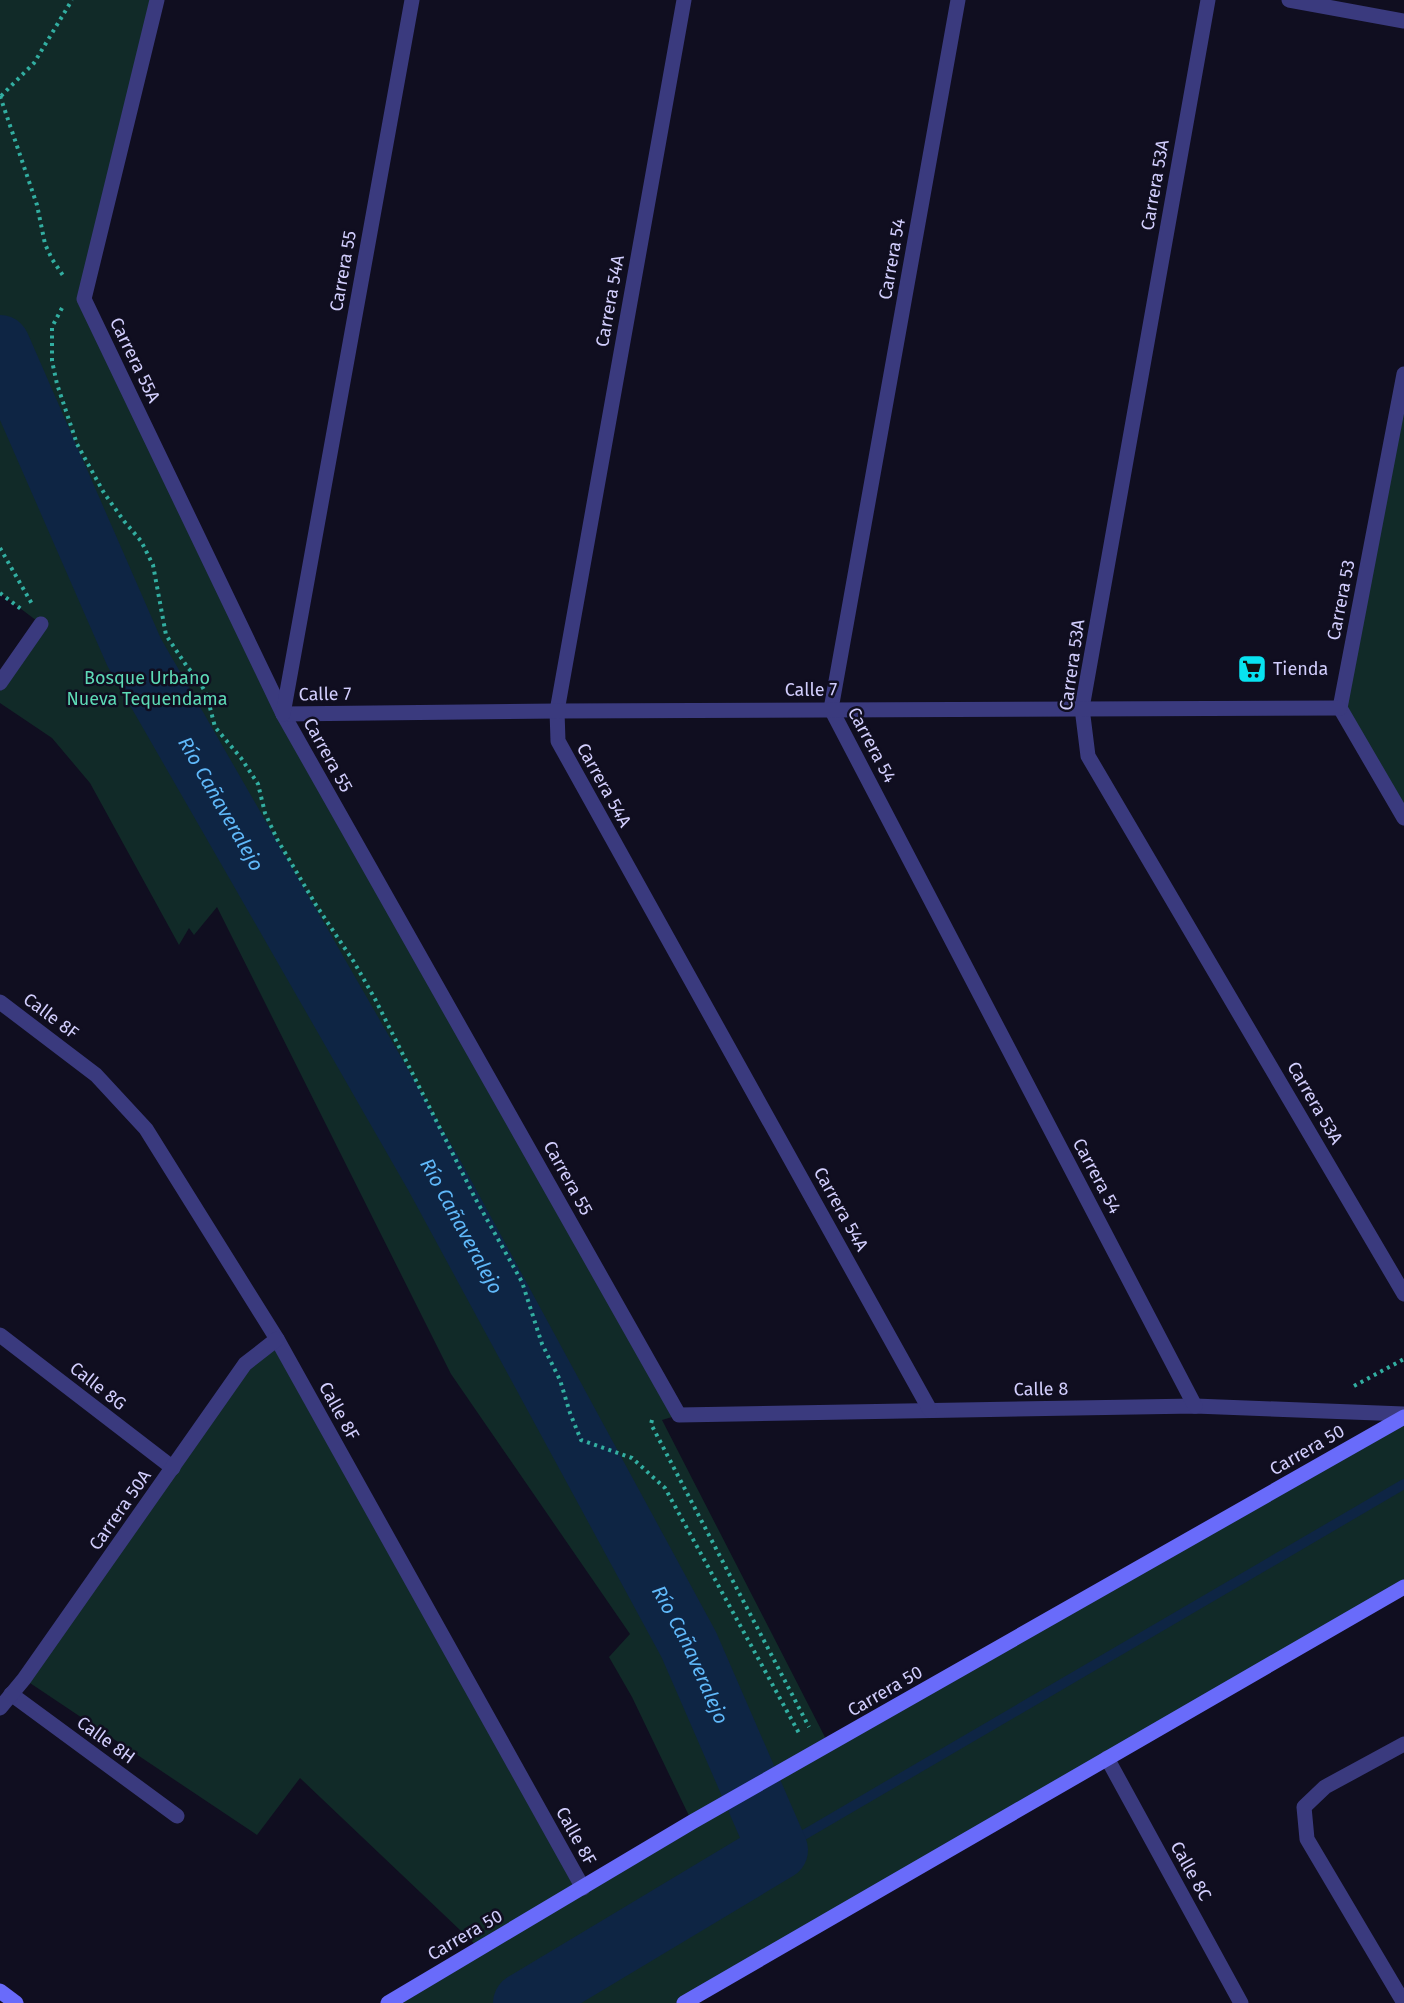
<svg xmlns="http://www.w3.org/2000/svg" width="1404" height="2003" viewBox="0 0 1404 2003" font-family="'Fira Sans',sans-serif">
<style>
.green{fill:#112a28}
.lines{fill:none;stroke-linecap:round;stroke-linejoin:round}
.stream{stroke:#0e2544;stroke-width:10}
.river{stroke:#0e2544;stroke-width:60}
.path{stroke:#32aea1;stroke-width:4;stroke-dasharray:3 4.5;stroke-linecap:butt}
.service{stroke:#3a3a7e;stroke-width:15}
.minor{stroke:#3a3a7e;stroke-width:15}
.secondary{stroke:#696bfa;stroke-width:15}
.labels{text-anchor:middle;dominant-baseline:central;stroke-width:5;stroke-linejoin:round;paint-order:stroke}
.street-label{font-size:18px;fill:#d2cefd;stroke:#100e20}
.poi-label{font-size:18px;fill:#d2cefd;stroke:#100e20;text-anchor:start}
.park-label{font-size:18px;fill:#5ddab6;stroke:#100e20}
.water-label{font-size:20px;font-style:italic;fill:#60b9fa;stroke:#100e20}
</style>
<rect width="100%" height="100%" fill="#100e20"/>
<!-- green -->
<g class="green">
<polygon points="0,0 157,0 85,296 283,714 679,1415 662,1420 829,1745 1404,1417 1404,1587 684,2003 388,2003 480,1949 300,1778 257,1835 24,1679 245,1364 277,1339 583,1888 692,1822 632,1697 609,1657 630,1634 451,1374 217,907 194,935 189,928 179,945 90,783 52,738 0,703 0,683 41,624 0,593"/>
<polygon points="1404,374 1404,818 1340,708"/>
</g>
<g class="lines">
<!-- stream -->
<polyline class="stream" points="778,1850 1404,1484"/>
<!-- river -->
<path class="river" id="s1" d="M0,345L134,652L433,1173L689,1645L778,1850L523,2003"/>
<!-- path -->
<g class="path">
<polyline points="0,96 37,205 45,244 52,259 64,277"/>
<polyline points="1,96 34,63 72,0"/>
<polyline points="62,308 52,327 52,361 57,384 77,444 104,493 124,521 141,541 153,565 166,635 188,668 198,678 207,696 215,727 241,758 258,784 265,813 277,839 316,905 354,962 375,999 475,1198 522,1282 542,1344 560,1380 570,1413 581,1440 632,1458 665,1488 800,1735"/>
<polyline points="0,548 32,604"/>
<polyline points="0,593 21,609"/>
<polyline points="1354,1386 1404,1359"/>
<polyline points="652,1420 651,1424 809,1727"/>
</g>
<!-- service -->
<polyline class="service" points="1404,1744 1325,1787 1304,1807 1307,1839 1404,2003"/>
<!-- minor -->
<g class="minor">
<polyline points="157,0 84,299 283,714 679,1415 1195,1406 1404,1414"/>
<polyline points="684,0 557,711 558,741 930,1410"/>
<polyline points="958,0 831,709 1195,1406"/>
<polyline points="1208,0 1082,708 1088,756 1404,1294"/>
<polyline points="1289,0 1404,21"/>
<polyline points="1404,374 1340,708 1404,818"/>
<polyline points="0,683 41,624"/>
<polyline points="283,714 557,711 1340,708"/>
<polyline points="283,714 412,0"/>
<polyline points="0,1002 96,1075 146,1129 277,1339 583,1888"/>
<polyline points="0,1335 173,1468"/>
<polyline points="11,1694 177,1816"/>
<polyline points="0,1708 24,1679 245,1364 277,1339"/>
<polyline points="1107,1758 1241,2003"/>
</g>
<!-- secondary -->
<g class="secondary">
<polyline points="0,1991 16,2003"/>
<polyline points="388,2003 692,1822 1404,1417"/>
<polyline points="684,2003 1404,1587"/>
</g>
</g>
<!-- icons -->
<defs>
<g id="supermarket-square" transform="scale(1.5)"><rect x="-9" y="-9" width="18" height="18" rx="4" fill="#08e3f0" stroke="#100e20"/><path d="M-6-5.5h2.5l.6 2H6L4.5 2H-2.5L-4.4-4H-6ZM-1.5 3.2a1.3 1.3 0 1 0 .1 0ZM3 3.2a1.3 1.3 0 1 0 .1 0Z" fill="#111"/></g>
</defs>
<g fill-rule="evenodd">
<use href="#supermarket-square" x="1252" y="669"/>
</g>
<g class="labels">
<!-- street labels -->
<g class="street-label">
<text transform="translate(1155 185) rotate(-80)">Carrera 53A</text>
<text transform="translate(892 259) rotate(-80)">Carrera 54</text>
<text transform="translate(343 271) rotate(-80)">Carrera 55</text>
<text transform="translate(610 301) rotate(-80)">Carrera 54A</text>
<text transform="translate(135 360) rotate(64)">Carrera 55A</text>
<text transform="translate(1341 600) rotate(-79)">Carrera 53</text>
<text transform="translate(1072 665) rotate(-82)">Carrera 53A</text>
<text x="811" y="690">Calle 7</text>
<text transform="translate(325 694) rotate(-1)">Calle 7</text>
<text transform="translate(872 745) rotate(62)">Carrera 54</text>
<text transform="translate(328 755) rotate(61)">Carrera 55</text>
<text transform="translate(604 785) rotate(61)">Carrera 54A</text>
<text transform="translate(51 1016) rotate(37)">Calle 8F</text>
<text transform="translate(1315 1103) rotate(60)">Carrera 53A</text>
<text transform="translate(1097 1176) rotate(62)">Carrera 54</text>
<text transform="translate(568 1178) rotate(61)">Carrera 55</text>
<text transform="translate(841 1209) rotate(61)">Carrera 54A</text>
<text transform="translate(98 1386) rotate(38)">Calle 8G</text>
<text transform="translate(1041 1389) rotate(-1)">Calle 8</text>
<text transform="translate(339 1411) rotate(61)">Calle 8F</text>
<text transform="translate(1307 1450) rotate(-30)">Carrera 50</text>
<text transform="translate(120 1510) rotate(-55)">Carrera 50A</text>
<text transform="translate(885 1691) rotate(-30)">Carrera 50</text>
<text transform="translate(106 1740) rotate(36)">Calle 8H</text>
<text transform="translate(576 1836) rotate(61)">Calle 8F</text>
<text transform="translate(1191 1871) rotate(61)">Calle 8C</text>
<text transform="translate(465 1935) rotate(-30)">Carrera 50</text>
</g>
<!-- poi labels -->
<g class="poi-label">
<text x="1273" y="669">Tienda</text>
</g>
<!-- park labels -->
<g class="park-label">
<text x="147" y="678">Bosque Urbano<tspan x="147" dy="21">Nueva Tequendama</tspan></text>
</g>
<!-- water labels -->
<g class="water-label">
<text stroke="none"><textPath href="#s1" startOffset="510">Río Cañaveralejo</textPath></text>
<text stroke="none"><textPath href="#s1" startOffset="996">Río Cañaveralejo</textPath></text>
<text stroke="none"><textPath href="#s1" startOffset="1482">Río Cañaveralejo</textPath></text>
</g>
</g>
</svg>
